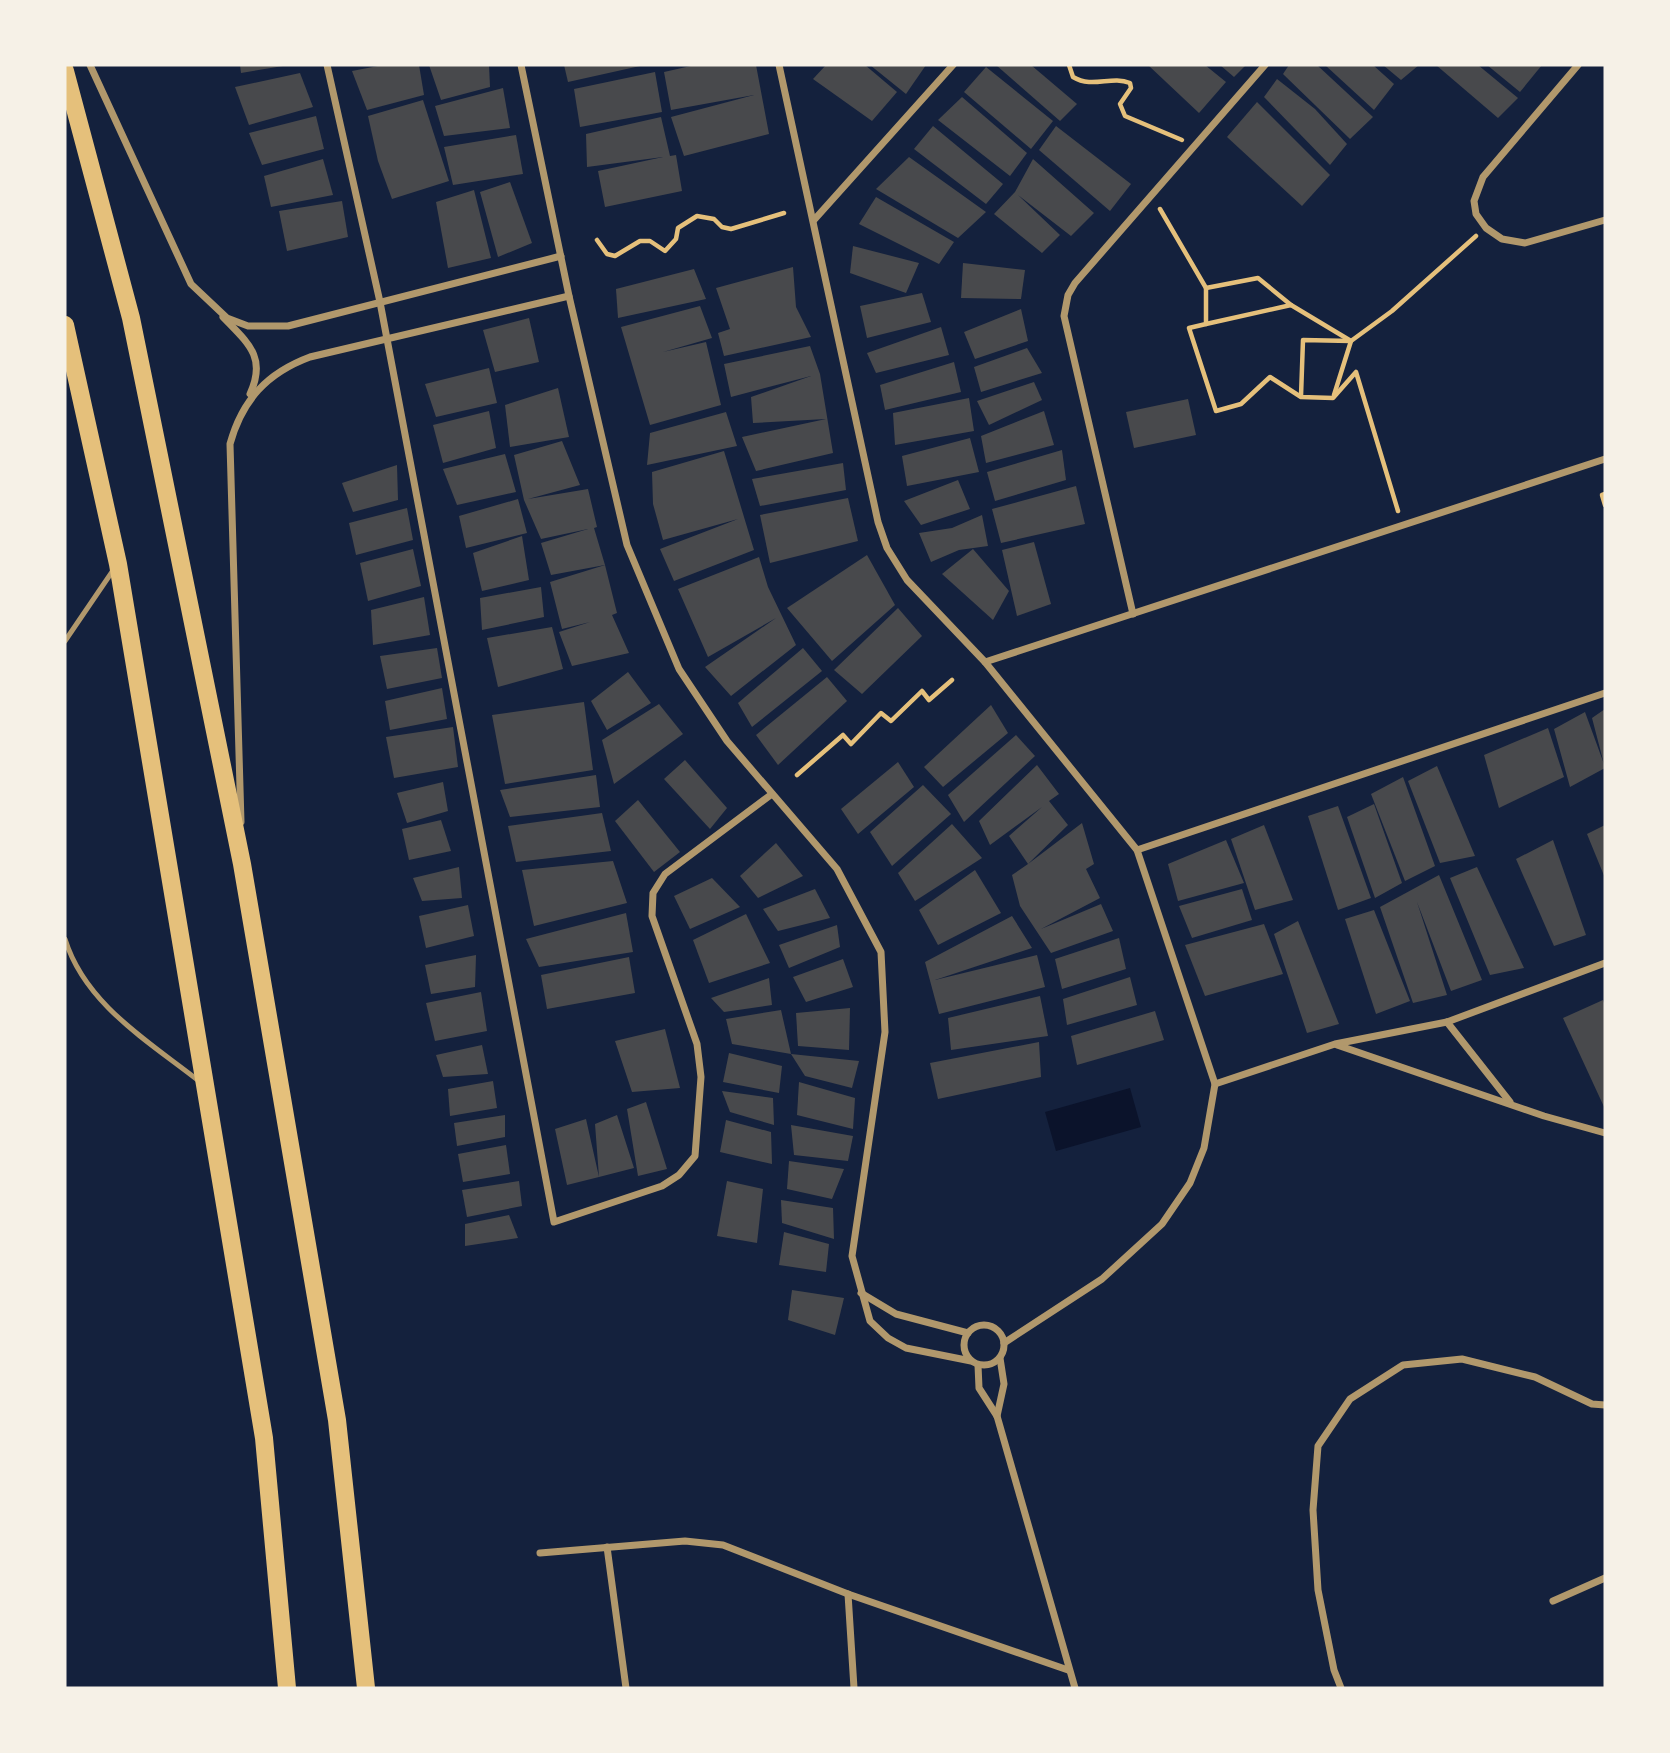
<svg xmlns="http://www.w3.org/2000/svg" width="1670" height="1753" viewBox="0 0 1670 1753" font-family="'Sofia Sans Condensed',sans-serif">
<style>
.water{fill:#0b132b}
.building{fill:#48494c}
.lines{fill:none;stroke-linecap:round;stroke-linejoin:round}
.path{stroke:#e5c07b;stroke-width:4.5}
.service{stroke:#b1986c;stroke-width:5}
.minor{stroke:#b1986c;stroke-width:7}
.trunk{stroke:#e5c07b;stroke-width:18}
</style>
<rect width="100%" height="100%" fill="#14213d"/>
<!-- water -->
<polygon class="water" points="1130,1088 1141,1127 1056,1151 1045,1112"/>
<!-- building -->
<g class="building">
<polygon points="240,65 283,65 283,66 241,73"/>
<polygon points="383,65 419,65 424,95 367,110 352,71"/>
<polygon points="429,65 489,65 490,87 441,100"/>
<polygon points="564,65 640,65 640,66 568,82"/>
<polygon points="695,65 756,65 769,134 684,156 671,117 754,95 671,110 664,72"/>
<polygon points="826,65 865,65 897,92 872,121 813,79"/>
<polygon points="870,65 926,65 906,94"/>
<polygon points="996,65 1031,65 1077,104 1060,121"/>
<polygon points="1148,65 1205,65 1226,82 1199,113"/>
<polygon points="1220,65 1246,65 1234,77"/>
<polygon points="1289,65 1317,65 1373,117 1350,139 1283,74"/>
<polygon points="1325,65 1373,65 1394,84 1374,110"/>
<polygon points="1383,65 1419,65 1401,80"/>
<polygon points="1436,65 1478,65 1518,98 1498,118"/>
<polygon points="1487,65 1542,65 1520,92"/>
<polygon points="986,67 1053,121 1031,149 964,92"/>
<polygon points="655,72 662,112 580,127 574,89"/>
<polygon points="300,73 313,107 249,125 235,87"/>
<polygon points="1277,79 1315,109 1347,144 1330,165 1264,97"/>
<polygon points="503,88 510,128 444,136 435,106"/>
<polygon points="962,97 1027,153 1010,176 938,120"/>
<polygon points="423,100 449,181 392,199 378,161 368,116"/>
<polygon points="1257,102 1330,175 1302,206 1227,137"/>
<polygon points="316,116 324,149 262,165 249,133"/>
<polygon points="661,117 670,156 676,155 682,191 605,207 598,171 663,157 587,167 586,134"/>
<polygon points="933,126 1003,184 986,204 914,149"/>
<polygon points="1056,126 1131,184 1110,211 1039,150"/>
<polygon points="516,135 523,174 453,185 444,147"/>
<polygon points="909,157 986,212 958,238 876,189"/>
<polygon points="323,159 333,195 271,207 264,176"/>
<polygon points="1033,159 1094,213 1071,236 1018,195 1060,235 1042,253 994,214 1015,192"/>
<polygon points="510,182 532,243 498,257 480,192"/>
<polygon points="474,190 491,258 448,268 436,202"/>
<polygon points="876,197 954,242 939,264 859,224"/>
<polygon points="342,201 348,237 287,251 279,211"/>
<polygon points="853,246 919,263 906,293 850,273"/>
<polygon points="963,263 1025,270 1021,299 961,298"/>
<polygon points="793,267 796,307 811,337 724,356 718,333 730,329 716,288"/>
<polygon points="694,269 706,299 618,318 616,289"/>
<polygon points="922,293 931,322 867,338 860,306"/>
<polygon points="700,306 712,338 663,352 706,342 721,405 650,425 621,327"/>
<polygon points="1021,309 1028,341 975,359 964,332"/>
<polygon points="529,318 539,362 495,372 483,330"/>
<polygon points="941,327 949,355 876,373 867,353"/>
<polygon points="810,346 820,374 833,453 756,471 742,437 826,419 753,423 751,397 811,376 731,397 724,364"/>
<polygon points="1027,348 1042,373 981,392 974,367"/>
<polygon points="954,362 961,392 885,410 880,385"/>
<polygon points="489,368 497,403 436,417 425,384"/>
<polygon points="1034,382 1042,400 989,425 977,401"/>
<polygon points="558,388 569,437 510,447 505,405"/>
<polygon points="969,398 974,431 895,445 893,413"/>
<polygon points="1188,399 1196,435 1134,448 1126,412"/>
<polygon points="489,411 496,448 443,463 433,425"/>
<polygon points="1044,411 1054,445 986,463 981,436"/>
<polygon points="726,412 737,446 647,465 650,433"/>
<polygon points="970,438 979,472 907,486 902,456"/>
<polygon points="562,441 580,485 528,499 588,489 597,527 594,528 605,565 551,575 541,543 588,529 541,539 524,500 514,455"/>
<polygon points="1062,450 1066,480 995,501 987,472"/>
<polygon points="724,451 754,550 674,581 660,549 738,519 663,540 653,504 652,472"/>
<polygon points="505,454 516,492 457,505 443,469"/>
<polygon points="843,463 846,490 760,506 752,479"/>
<polygon points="397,465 398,500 353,512 342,483"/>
<polygon points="958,480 970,509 921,525 904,501"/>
<polygon points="1076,486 1085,524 1001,543 992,509"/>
<polygon points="848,498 858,541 770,563 760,515"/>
<polygon points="518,499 527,533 466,548 459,516"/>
<polygon points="407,508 413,540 356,555 349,523"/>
<polygon points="982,515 988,546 959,550 931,562 919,533 952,528"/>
<polygon points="522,536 529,580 482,591 473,553"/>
<polygon points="1034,542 1051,604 1017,616 1002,550"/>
<polygon points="413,549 421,586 368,601 360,563"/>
<polygon points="973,549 1009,591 993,620 942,574"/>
<polygon points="867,555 895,605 832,661 787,608"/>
<polygon points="759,557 768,587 796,645 731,696 705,667 776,618 708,657 678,589"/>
<polygon points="605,565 617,613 612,615 629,653 572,666 559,632 590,622 562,629 550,582"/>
<polygon points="541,587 544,617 482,630 480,598"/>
<polygon points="424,597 430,635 373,645 371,610"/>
<polygon points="898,608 922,636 862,694 834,670"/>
<polygon points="552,627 563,669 498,687 487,638"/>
<polygon points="437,648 442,678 387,689 380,656"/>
<polygon points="803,648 822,671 752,727 738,703"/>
<polygon points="628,672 651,703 607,730 591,701"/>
<polygon points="827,677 847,701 778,765 756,735"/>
<polygon points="442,688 447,719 390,730 385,701"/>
<polygon points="584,702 593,770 505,784 492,715"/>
<polygon points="659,704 683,734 614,784 602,740"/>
<polygon points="991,705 1008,733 943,787 924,767"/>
<polygon points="1605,709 1605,768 1570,787 1554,729 1585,712 1604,764 1592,718"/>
<polygon points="453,727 458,767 394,778 386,737"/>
<polygon points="1548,728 1564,777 1499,808 1484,755"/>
<polygon points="1016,735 1035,756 964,822 948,795"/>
<polygon points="685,760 727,808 710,829 664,779"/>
<polygon points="898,762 914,787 858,834 841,809"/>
<polygon points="1037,765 1059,794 1049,801 1068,825 1028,864 1082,823 1094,864 1086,869 1100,898 1041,929 1101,904 1113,931 1051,953 1020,906 1012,875 1028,864 1009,836 1042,807 990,845 979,821"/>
<polygon points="1437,766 1475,856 1440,863 1408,781"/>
<polygon points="596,775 600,807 510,817 500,790"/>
<polygon points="1403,777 1435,866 1405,881 1371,794"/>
<polygon points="443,782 448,811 407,823 397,793"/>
<polygon points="923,785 951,814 892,866 870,832"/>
<polygon points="638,800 680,852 654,872 615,821"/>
<polygon points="1374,804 1402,883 1375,898 1347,817"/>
<polygon points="1338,806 1371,898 1338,910 1308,816"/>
<polygon points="602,813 611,851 516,862 508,826"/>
<polygon points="441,820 451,851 409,860 402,829"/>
<polygon points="952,824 982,858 915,901 898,873"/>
<polygon points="1264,825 1293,900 1255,910 1231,839"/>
<polygon points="1605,825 1605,878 1587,834"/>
<polygon points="1226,840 1244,883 1178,901 1168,864"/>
<polygon points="1553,840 1586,935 1554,946 1516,859"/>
<polygon points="776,843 803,876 758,898 740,876"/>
<polygon points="613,861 627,903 534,926 522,870"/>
<polygon points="459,867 462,898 422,901 413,878"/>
<polygon points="1477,867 1524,968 1490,975 1450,878"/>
<polygon points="975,870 1001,913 938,945 919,910"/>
<polygon points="1439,875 1482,980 1451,991 1417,902 1447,995 1413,1003 1380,907"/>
<polygon points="712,878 740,907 690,929 674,896"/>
<polygon points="815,889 830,918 778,931 763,909"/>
<polygon points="1242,889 1252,920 1192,938 1179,906"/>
<polygon points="468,905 474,936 426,948 419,916"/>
<polygon points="1374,910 1410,1001 1376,1014 1345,919"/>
<polygon points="626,913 633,952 539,967 526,939"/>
<polygon points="746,914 770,963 709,983 693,940"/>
<polygon points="1012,916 1032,948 935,980 1037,955 1045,987 939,1014 925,962"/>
<polygon points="1298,921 1339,1024 1307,1033 1274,934"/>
<polygon points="1264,924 1283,974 1205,996 1185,945"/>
<polygon points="837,925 840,947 789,968 779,945"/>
<polygon points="1119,938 1126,969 1062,989 1055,959"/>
<polygon points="476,955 475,987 431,994 425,965"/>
<polygon points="629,957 635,993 547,1009 541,975"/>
<polygon points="843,959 853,987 806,1002 793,977"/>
<polygon points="1130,977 1137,1005 1067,1025 1063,999"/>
<polygon points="769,978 772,1005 724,1012 711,998"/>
<polygon points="481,992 487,1031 435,1041 426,1003"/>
<polygon points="1040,996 1048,1036 951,1050 948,1018"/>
<polygon points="1603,1000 1605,1006 1605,1109 1563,1018"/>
<polygon points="850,1008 849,1050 798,1046 796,1013"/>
<polygon points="781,1010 791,1054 732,1044 726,1019"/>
<polygon points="1155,1011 1164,1040 1077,1065 1071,1036"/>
<polygon points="665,1029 680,1088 632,1092 615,1041"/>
<polygon points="1039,1042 1041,1077 938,1099 930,1063"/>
<polygon points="482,1045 488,1074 443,1077 436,1055"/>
<polygon points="729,1053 782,1066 779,1093 723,1082"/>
<polygon points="791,1054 859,1061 852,1088 805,1076"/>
<polygon points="493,1081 497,1108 450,1116 448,1089"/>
<polygon points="799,1082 855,1098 853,1129 797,1115"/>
<polygon points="722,1091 773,1098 774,1125 730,1112"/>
<polygon points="646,1102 667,1169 638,1176 627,1109"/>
<polygon points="505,1115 505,1137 457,1146 454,1123"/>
<polygon points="617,1115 634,1168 599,1177 567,1185 555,1129 586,1119 599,1177 595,1124"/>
<polygon points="726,1120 771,1132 772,1164 720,1152"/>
<polygon points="791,1125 853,1136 848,1161 794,1155"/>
<polygon points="506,1145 510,1174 463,1182 458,1154"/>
<polygon points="789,1161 844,1169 832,1199 787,1189"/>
<polygon points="519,1181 522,1206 467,1217 462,1190"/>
<polygon points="727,1181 763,1189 757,1243 717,1236"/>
<polygon points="781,1200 833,1208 834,1239 782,1223"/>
<polygon points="509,1215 518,1238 465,1246 465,1224"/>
<polygon points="784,1232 829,1244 826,1272 779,1265"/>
<polygon points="792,1290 844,1298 835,1335 788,1320"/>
</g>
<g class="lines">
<!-- path -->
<g class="path">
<path d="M1069,65L1073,77C1093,89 1111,75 1130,83L1131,88L1120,104L1125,116L1182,140"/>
<polyline points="1160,209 1206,288 1206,324 1189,328 1216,411 1241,404 1270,377 1301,397 1333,398 1356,372 1398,511"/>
<polyline points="597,240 607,254 615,256 640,241 650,241 665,251 676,239 678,228 697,216 714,219 722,227 731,229 784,213"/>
<polyline points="1206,288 1258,278 1291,305 1351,341 1334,395"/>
<polyline points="1206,324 1291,305"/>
<polyline points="1301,396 1303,340 1351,341 1392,311 1476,236"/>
<polyline points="1605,494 1602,495 1605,505"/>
<polyline points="797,775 843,735 851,744 881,713 891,721 922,691 929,700 952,680"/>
</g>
<!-- service -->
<g class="service">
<polyline points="65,641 114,569"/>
<path d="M65,939C85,1004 148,1041 199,1081"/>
</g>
<!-- minor -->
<g class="minor">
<polyline points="90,65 191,284 227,318 248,326 288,326 561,256"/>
<polyline points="327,65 380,302 554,1222 662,1186 679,1175 695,1156 701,1077 697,1044 652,916 653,893 665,874 772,794"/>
<polyline points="521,65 569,296 627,545 679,669 727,741 837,869 881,952 885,1032 852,1256 870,1321 888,1338 906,1348 971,1361"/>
<polyline points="779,65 878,522 887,548 907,580 985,662 1137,850 1215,1084 1204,1148 1190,1183 1162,1224 1102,1279 1004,1343"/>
<polyline points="1578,65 1483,177 1474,201 1476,214 1486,228 1502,239 1525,243 1605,220"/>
<polyline points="814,220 953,65"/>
<path d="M223,317C248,343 267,357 250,394"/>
<polyline points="1133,614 1064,316 1068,295 1075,283 1265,65"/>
<polyline points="985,662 1605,459"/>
<path d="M241,822L230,444C242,400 267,373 310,357L569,296"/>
<polyline points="1137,850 1605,693"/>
<polyline points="1447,1022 1510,1102"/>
<polyline points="1337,1045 1544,1116 1605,1133"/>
<polyline points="1215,1084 1335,1044 1447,1022 1605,963"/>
<polyline points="861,1293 896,1314 968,1333"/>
<circle cx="984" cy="1345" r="20"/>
<polyline points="978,1365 979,1388 997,1416 1075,1688"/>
<polyline points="997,1416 1004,1384 1000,1358"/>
<polyline points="607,1547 626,1688"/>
<polyline points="540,1553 685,1541 723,1545 848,1594 1068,1670"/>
<polyline points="848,1594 854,1688"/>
<polyline points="1553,1601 1605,1578"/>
<polyline points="1341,1688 1334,1670 1318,1590 1313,1510 1318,1446 1350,1399 1403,1365 1462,1359 1535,1377 1592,1404 1605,1405"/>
</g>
<!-- trunk -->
<g class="trunk">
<polyline points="65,71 131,318 242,864 337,1420 366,1688"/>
<polyline points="65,325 118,564 264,1438 287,1688"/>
</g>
</g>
<!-- border -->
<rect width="1670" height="1753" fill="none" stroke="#f6f1e7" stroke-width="133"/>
</svg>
